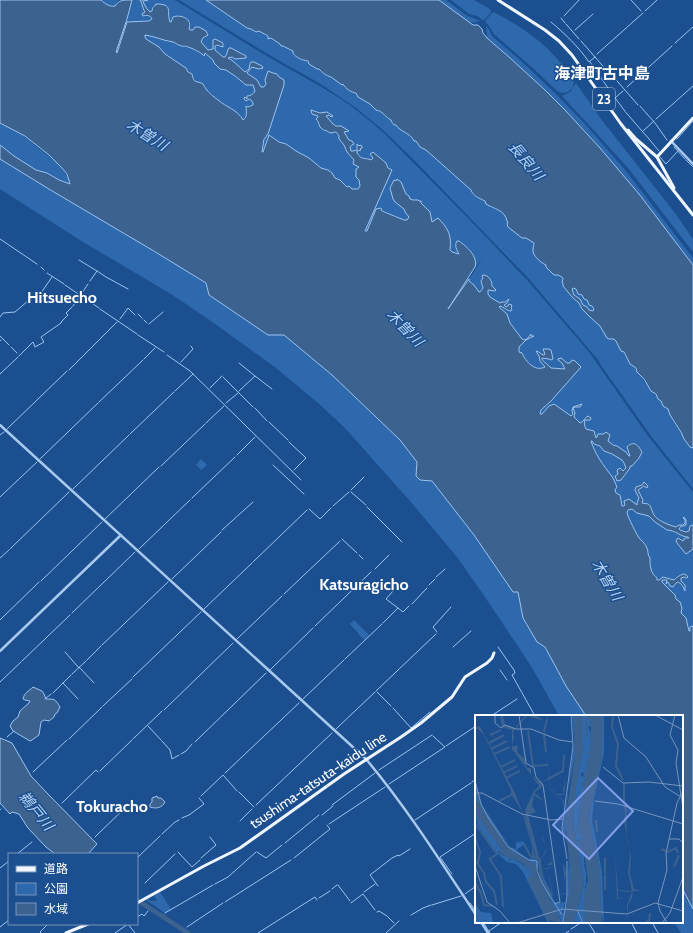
<svg xmlns="http://www.w3.org/2000/svg" width="693" height="933" viewBox="0 0 693 933" font-family="Cabin,'Noto Sans JP',sans-serif">
<style>
.green{fill:#2e69ad}
.water{fill:#3c6290;stroke:#9cc4f0;fill-rule:evenodd}
.lines{fill:none;stroke-linecap:round;stroke-linejoin:round}
.stream{stroke:#9cc4f0;stroke-width:1}
.river{stroke:#3c6290;stroke-width:4.5}
.minor{stroke:#a9c9ee;stroke-width:2.5}
.major{stroke:#f0f6ff;stroke-width:3}
.labels{text-anchor:middle;dominant-baseline:central;stroke-width:3;stroke-linejoin:round;paint-order:stroke}
.shield{fill:#1b4f8f;stroke:#bbcadd;stroke-width:1}
.shield-label{font-size:13px;font-weight:bold;fill:#fff}
.street-label{font-size:14px;fill:#fff;stroke:#1b4f8f}
.water-label{font-size:15px;font-style:italic;fill:#b5d3f5;stroke:#1b4f8f}
.quarter-label{font-size:16px;font-weight:bold;fill:#fff;stroke:#1b4f8f}
.inset-river{fill:none;stroke:#3c6290;stroke-width:2}
.inset-road{fill:none;stroke:#7695bc;stroke-width:1}
.view{fill:#839eea;fill-opacity:0.15;stroke:#839eea;stroke-width:2}
.inset-edge{fill:none;stroke:#fff;stroke-width:2}
</style>
<rect width="100%" height="100%" fill="#1b4f8f"/>
<!-- green -->
<g class="green">
<path d="M101,0H119L117,2L115,7C110,7 105,4 101,0Z"/>
<path d="M132,0H140C143,4 142,8 145,12L143,15C146,15 151,15 152,18L149,21L127,22L117,53L116,52L127,20Z"/>
<path d="M148,0H175L270,58L318,85L341,99L355,109L383,132L469,219L527,280L589,352L648,436L693,492V525L690,527L689,531L680,530L679,529L681,526H684L686,520L683,519L685,521L684,524C682,525 680,526 678,526C664,529 651,510 642,503L643,500L638,490L644,486H648L644,482L642,485L636,487L639,498L638,505L624,502L625,505L623,506L621,502V497L616,492L607,501L616,485C614,478 609,474 605,468C599,460 594,450 591,441V440L596,445L600,446C605,455 619,454 624,463C625,463 626,469 626,469L624,471L622,470L615,476L621,480L627,473L630,466L641,454L642,452L636,445L627,447L630,456H629L626,452L617,446L612,445L608,441L610,435L599,434L596,438L592,431L586,429L584,422L585,419L591,418L588,416L585,418L583,422L580,423L574,417L575,413L573,408L575,407H580L582,404L579,405L578,406H574L572,411L573,414L571,416L554,404L549,406L542,414H540L541,410L551,401L575,361L572,360L570,363H567L561,358L559,361L562,363L565,369C563,369 552,368 551,368C550,367 543,360 542,358L553,359L551,350L545,349V355L537,352L539,356L540,361L545,366C542,369 545,368 540,368C525,367 528,356 519,352V347L522,343L533,336L524,340L522,339L510,323L507,314L499,307H502L505,309L511,311L512,305H510L505,307V304L507,303V300L505,302L500,303C495,300 487,297 488,290L492,291V285L482,277L483,278V288L479,293L476,289L474,285L469,280V279L483,258L472,272C474,269 476,266 476,263C475,255 465,245 459,241H457C454,245 457,250 459,254C455,254 452,252 450,250L451,244V237L436,220L433,222H432L430,212L421,203V201H419L418,200H413L410,199L397,180L392,184L390,188L395,201L404,208L405,212L410,217L407,220H404L382,210L381,208L366,232L365,231C374,211 383,191 391,171L386,163L373,152L371,153V155L373,157L372,160H370L367,158H362L357,153V151H360L359,149L361,148V145L359,146L356,145L357,150L353,151H351L350,147L353,144L352,141L349,140L344,132L347,131L340,126L333,124L326,116L329,115L333,116L327,112L320,113L312,111L314,115L318,116V117L316,119C318,122 319,126 321,128C325,133 334,130 339,136V139L344,145L347,152L354,160L353,164L359,167L356,169V177L359,180L360,186L358,189H352L350,187H348L339,179L335,178L332,173L328,170L321,168L309,158L296,151L286,144L279,142L269,135L263,152H262L264,139L266,137L268,133C271,124 274,115 276,106C279,98 283,90 284,82C282,78 280,78 277,74L273,73L268,71L266,80V84L264,87H261L259,83L247,73L252,67L257,68L258,64L250,62L249,68L246,72L228,58L232,57L235,59L246,58V56L231,48H229L227,55L225,57H223L215,50V46L223,47L224,43L215,39L213,40V49L208,50L201,43C203,38 207,38 208,34C203,27 197,29 190,30L189,29L191,26L190,22L188,20L178,16L173,19L170,22C166,12 173,12 163,4H158L153,6L152,11L150,12L148,10L143,2L144,1Z"/>
<path d="M179,0H206L247,28L251,29L254,31L258,30L268,37L269,39L271,38L280,44L282,46H283L294,52L293,53C296,59 302,60 308,61V63L319,69L321,72L343,84L356,93L358,97L370,103L376,110C383,111 385,119 392,120L394,124L396,125L417,141C419,147 425,149 430,153C444,165 457,177 471,190C473,199 481,196 486,201C487,202 488,205 490,206C500,213 502,208 508,222L507,225L522,238H526L534,243C534,245 533,247 533,250C532,255 542,263 546,265V267L554,275H558L562,277L563,286L573,298L579,303L582,309L590,317L600,326L603,331L611,339H614L616,341L631,365C637,367 642,379 646,384C652,391 658,398 664,405C665,407 667,408 668,409C669,411 669,414 670,415C673,422 679,427 682,434C685,440 686,445 693,448V489L651,436L600,364L599,361L529,279L413,159L384,131L356,108L319,83L271,56Z"/>
<polygon points="439,0 446,0 466,15 480,21 472,23 468,21 467,21"/>
<polygon points="451,0 474,0 490,9 491,12 484,20 483,20 477,16 469,14"/>
<path d="M494,12C506,19 519,26 531,35C548,47 562,63 574,80L573,87L568,92L562,93L557,91L537,72L494,34L489,26L485,21L492,13Z"/>
<polygon points="486,26 489,29 492,36 520,60 554,92 586,125 626,171 693,258 693,265 639,194 600,148 565,110 545,90 485,36 487,35"/>
<path d="M145,35C153,36 165,39 173,42C176,43 178,45 181,46C185,47 184,45 188,47C193,49 200,52 204,55L205,53L213,60L214,63L220,69L226,70L235,76L244,84L253,85L255,91L254,93L247,99L244,97L247,100H252L253,104L250,106H246C246,111 248,117 243,120C239,112 235,112 229,108C222,103 215,98 209,92C206,90 205,87 202,85C196,81 194,83 192,74L188,72L186,68L165,54L159,47L146,39L145,37Z"/>
<polygon points="576,83 601,119 675,213 693,239 693,252 628,168 588,124 562,96 570,92"/>
<path d="M0,123C14,128 26,137 37,147C51,158 65,166 70,184L59,180L47,173L36,170L14,156L0,145Z"/>
<path d="M0,159C68,202 138,240 206,283L210,295L268,335H284L332,375L400,440L417,462L420,480L432,481L474,535L513,592H518L523,618L537,642L545,647L566,686L586,716H559L538,678L527,660L485,597L457,557L410,501L344,427L318,403L276,368L211,321L171,294L83,242L0,189Z"/>
<polygon points="573,288 576,289 577,293 582,295 584,299 587,300 588,302 594,309 593,311 589,310 587,307 583,305 580,299 574,295 572,289"/>
<polygon points="201,459 207,465 201,470 196,465"/>
<path d="M630,509L634,510L637,513L643,515L649,516L655,522L667,530L673,531L689,538L683,541L680,538L681,548L684,550L685,553H687L693,549V626L690,627V631L689,630C688,622 686,619 681,613L680,602L676,599L675,595L662,582V580H667L666,583L667,584L668,582L675,585L677,582L681,584L684,589L685,585L681,581V578L685,574C681,573 677,577 674,580L663,578L657,580C656,576 652,574 651,569C647,558 650,546 639,539L628,516L627,513Z"/>
<polygon points="354,620 369,635 364,640 350,624"/>
<polygon points="682,888 693,909 693,933 681,933 674,922 682,922"/>
<polygon points="160,892 171,909 165,913 146,900 148,899 150,901 155,901 157,900 154,896"/>
</g>
<!-- water -->
<g class="water">
<path d="M0,0H101C105,4 110,7 115,6C119,0 122,0 132,0L127,19L116,52L117,53L127,22L149,21L152,19C151,15 146,15 143,16L142,14L145,12C142,8 143,4 140,0H148L144,1L143,2L147,9L150,12L152,11C153,8 152,7 156,5V4C174,4 166,11 170,22H171L173,17C181,14 193,19 189,29L190,30H193L195,27H199L206,31L208,35L203,38L201,42L208,50L213,49V40L215,39L223,43V47L217,45L215,46V50L223,57H225C228,54 226,52 229,48H231L246,56V58L235,59L232,57L228,58L233,61L245,72L249,69L250,64L251,62H254L262,66L263,68L259,69L252,67L247,73L257,80L261,87H264L266,84L265,80L268,71L273,73L277,74L279,77L284,80V85L268,134L267,135L266,137L264,139L262,152H263L269,135L279,142L286,144L296,151L309,158L321,168L328,170L332,173L335,178L340,180L347,187L349,186L352,189H358L360,186L359,180L356,177V169L359,167L353,164L354,160L347,152L344,145L339,139V136L336,132L330,133C327,130 323,131 320,127C319,124 318,121 316,119L318,117V116L312,114L311,110L320,113L327,112L333,116L331,117L329,115L326,116L333,124L336,126H341L349,131L344,132L349,140L352,141L354,144L352,145L350,147L351,151H353L357,150V144L359,146L360,145L362,146V148L360,149L361,150L357,151V153C362,161 365,157 371,160L373,158L370,154L373,152L386,163L388,168L392,170L365,231H367L376,209L381,208L382,211L404,220H407L409,217L405,212L404,209L395,202L393,199L390,188L394,180L396,181L397,179L401,182L406,194L409,196L410,199L413,200H418L419,201H421V203L430,212L432,222L438,218C448,228 452,235 450,250L452,252L459,254C457,250 454,246 457,241H459C467,247 478,256 475,267L448,309L469,279V281L474,285L479,292H480L483,288L481,281L483,278L482,276L483,275C489,275 492,281 492,286L496,290L495,291L488,290V294L490,297L500,303L502,302H505L509,299L507,303L504,305L506,307L508,306L509,304L512,305L511,308L512,309L511,311C507,311 504,307 500,306L499,307L507,314L510,323L522,339L524,340L527,339L531,334V336H534L526,340L519,347V352L522,353C526,362 535,372 545,367L540,361L539,356L536,351C539,351 541,355 544,355L545,354L543,349H549L551,350L553,359L551,360L549,359L542,358V359C544,363 548,364 551,368L565,369L562,363L558,360V359L561,358L567,363H570L572,360L575,361L581,367L551,401L541,410L540,414H542L549,406L554,404L571,416L573,414L572,411L573,407L582,404L580,407H575L573,408L575,413L574,417L580,423C584,422 584,418 588,416L591,418L590,420H585C584,423 584,425 586,429L594,431L596,438L597,437L598,434H604L606,432L610,435L608,441L613,445L617,446L626,452L629,456H630L627,447C634,440 638,445 642,452L639,458L632,466H630V468L621,480L617,481L615,476L618,474L617,470L620,468L623,471L626,468L624,463L622,460L612,454L604,451L600,446L594,444L592,441H591C595,454 603,465 611,475C614,479 615,483 617,487L615,490L616,493L620,495L622,506H624L625,505L624,501L629,499L637,505V503L639,498L635,490L636,487L642,485L644,482L648,486L647,488L644,486L638,490L643,500L642,503C644,504 646,503 648,504C651,505 652,512 654,515C658,521 669,525 676,527L679,525H683L685,523V520L683,518L684,517L686,520V525L684,526H681L679,529L680,530L686,532L689,531L690,526L693,525V549L686,554L677,543L676,541L677,539L678,538L683,541L685,538H689L688,537C681,537 675,530 667,530L655,522L649,516L637,513L632,509L628,510L627,513C628,517 637,536 640,539C642,541 645,544 646,546C649,551 647,555 650,558C650,564 650,570 654,575C658,580 656,574 657,580H659L663,577L674,580C677,577 681,574 685,574L688,577L686,578L684,577L681,578V581L685,585V591C683,587 682,583 677,582L673,587L670,586L668,582L666,584L667,580H662V582L675,595L676,599L680,602L682,608L681,613L686,618L689,631H690V627L693,626V909L682,888V716H586L566,686L545,647L537,642L523,618L518,592H513L474,535L432,481L420,480L416,476L417,462L400,440L332,375L284,335H268L209,295L206,283C138,240 68,202 0,159V145L14,156L36,170L47,173L59,180L70,184L67,174L62,168L49,155L25,136L0,123ZM145,35C151,36 158,38 164,40C167,41 170,41 173,42C176,43 179,46 182,46C186,47 184,45 188,47C192,48 202,53 204,56L205,53L213,60L214,63L220,69L226,70L235,76L246,85H253L255,91C253,94 251,96 247,96V99L245,97L244,98V99L246,101L249,99L251,100L253,103V105L248,107L246,106C246,111 248,117 243,120C238,110 226,107 218,100C214,97 209,93 206,89C205,88 204,85 203,84C197,80 194,85 192,74L188,72L186,68L165,54L159,47L146,39L145,37Z"/>
<path d="M206,0H439L473,25H478L482,29L483,33L487,38L509,57L545,90L565,110L600,148L639,194L693,265V448L690,447L684,439L681,432L670,415L668,409L663,406L661,401L658,399L656,394L651,391L644,379L637,372L636,368L630,364L624,352L621,351L616,341L614,339H609L607,338L600,326L590,317L582,309L579,303L573,298L563,286V284L562,282L563,279L562,277L558,275H554L546,267V265C541,263 532,255 533,250C533,247 534,245 534,243L526,238H522L508,227L507,224L508,222L507,221C505,210 494,209 486,204L485,201C479,198 473,196 471,190L426,150L420,147L416,141H414C411,133 400,132 396,125H394L391,121V120C386,118 383,111 376,110L370,104L358,97L356,93C352,93 345,88 343,84L342,85L331,77C326,76 322,72 319,69H317L309,64L308,61C302,60 296,58 293,53V51L283,46H281L280,44L271,38L268,39V36L259,31L256,32L251,29L247,28ZM573,288L576,289L578,294L582,295L584,299L587,300L589,305L592,306L594,309L593,311L589,310L587,307L583,305L580,299L574,295L572,289Z"/>
<path d="M33,687L42,691L44,694L46,699C55,699 55,699 60,707L57,713L55,714L54,717L49,721L44,720L41,722L39,735L32,740L30,741L13,731L10,726L13,721L18,717L20,711L29,703L30,701L25,700L23,699C24,693 29,691 33,687Z"/>
<polygon points="0,738 12,743 31,776 46,792 97,844 88,854 55,854 46,847 28,828 19,814 12,812 10,814 0,803"/>
<path d="M157,796L158,798H161L165,802C162,808 156,809 150,807V804L152,802V798Z"/>
</g>
<g class="lines">
<!-- stream -->
<g class="stream">
<polyline points="631,0 641,11"/>
<polyline points="645,11 657,0"/>
<polyline points="564,16 579,0"/>
<polyline points="561,18 565,23"/>
<path d="M551,22C565,34 578,46 589,62L595,57"/>
<polyline points="566,24 579,39"/>
<polyline points="575,30 593,14"/>
<polyline points="581,41 609,73"/>
<polyline points="675,43 693,27"/>
<polyline points="597,54 643,13"/>
<polyline points="590,62 615,98 623,91"/>
<polyline points="611,74 638,105"/>
<polyline points="627,87 672,46"/>
<path d="M615,98C628,117 645,133 659,151"/>
<polyline points="640,106 655,123 667,140"/>
<polyline points="656,119 693,86"/>
<polyline points="643,131 654,121"/>
<polyline points="677,139 693,121"/>
<polyline points="674,147 685,159"/>
<polyline points="660,157 666,164 678,151"/>
<polyline points="686,160 693,167"/>
<polyline points="0,239 37,264"/>
<polyline points="79,260 97,271 90,281"/>
<polyline points="41,267 44,270"/>
<polyline points="97,271 106,277 128,289"/>
<polyline points="47,273 64,284"/>
<polyline points="65,285 99,308"/>
<polyline points="82,293 88,284"/>
<polyline points="31,298 41,293 52,277"/>
<polyline points="73,306 79,297"/>
<polyline points="100,309 137,334"/>
<polyline points="138,314 142,318"/>
<polyline points="0,317 3,313 15,312 29,300"/>
<polyline points="120,319 128,308 135,315"/>
<polyline points="144,320 147,323"/>
<polyline points="149,324 163,312"/>
<polyline points="138,335 164,352"/>
<polyline points="0,336 9,345"/>
<polyline points="0,341 1,340"/>
<polyline points="11,347 17,353"/>
<polyline points="167,355 190,371 301,480"/>
<polyline points="19,356 33,342 35,347 44,342 41,337 61,323 62,321 68,315 66,313 72,307"/>
<polyline points="144,359 155,348"/>
<polyline points="181,362 193,349 191,346"/>
<polyline points="239,363 255,376"/>
<polyline points="69,370 117,322"/>
<polyline points="0,374 18,357"/>
<polyline points="223,377 253,407"/>
<polyline points="210,388 222,376"/>
<polyline points="175,391 193,374"/>
<polyline points="239,391 255,376 272,389"/>
<polyline points="99,402 143,360"/>
<polyline points="226,403 238,393"/>
<polyline points="255,408 267,421"/>
<polyline points="269,422 288,440"/>
<polyline points="206,423 224,406"/>
<polyline points="7,429 67,371"/>
<polyline points="130,434 174,392"/>
<polyline points="0,435 4,432"/>
<polyline points="289,442 306,458 294,470"/>
<polyline points="237,455 255,437"/>
<polyline points="40,459 98,403"/>
<polyline points="273,465 304,494"/>
<polyline points="161,466 205,424"/>
<polyline points="73,489 129,435"/>
<polyline points="351,490 364,477"/>
<polyline points="351,492 366,505"/>
<polyline points="0,497 37,462"/>
<polyline points="192,498 235,457"/>
<polyline points="333,506 349,492"/>
<polyline points="367,507 402,542"/>
<polyline points="309,509 320,519 331,508"/>
<polyline points="105,519 159,467"/>
<polyline points="222,530 253,502"/>
<polyline points="342,539 357,553"/>
<polyline points="10,549 69,492"/>
<polyline points="139,549 190,500"/>
<polyline points="359,555 363,559"/>
<polyline points="0,558 9,550"/>
<polyline points="253,562 307,510"/>
<polyline points="375,569 389,555"/>
<polyline points="436,577 445,569"/>
<polyline points="172,579 221,532"/>
<polyline points="41,581 102,522"/>
<polyline points="429,585 435,579"/>
<polyline points="393,591 386,599 398,608"/>
<polyline points="284,594 340,541"/>
<polyline points="412,604 427,588"/>
<polyline points="204,609 252,563"/>
<polyline points="72,613 135,552"/>
<polyline points="0,620 39,582"/>
<polyline points="383,623 398,608 403,612 409,606"/>
<polyline points="315,626 371,572"/>
<polyline points="437,632 433,627 451,607"/>
<polyline points="237,639 282,596"/>
<polyline points="102,645 168,582"/>
<polyline points="453,647 471,631"/>
<polyline points="498,647 514,670 515,673 512,675 535,716"/>
<polyline points="65,652 79,668"/>
<polyline points="345,659 382,624"/>
<polyline points="87,660 101,646"/>
<polyline points="22,661 70,615"/>
<polyline points="79,667 94,683"/>
<polyline points="270,670 313,628"/>
<polyline points="500,670 507,680"/>
<polyline points="72,674 86,661"/>
<polyline points="133,677 201,612"/>
<polyline points="0,682 21,662"/>
<polyline points="63,683 78,699"/>
<polyline points="376,691 436,634"/>
<polyline points="377,692 391,706"/>
<polyline points="53,693 71,675"/>
<polyline points="45,699 51,694"/>
<polyline points="303,699 344,660"/>
<polyline points="103,706 132,679"/>
<polyline points="393,708 411,728 430,712"/>
<polyline points="164,710 233,643"/>
<polyline points="491,716 517,699"/>
<polyline points="148,726 161,740"/>
<polyline points="336,729 375,692"/>
<polyline points="7,737 14,731"/>
<polyline points="69,739 102,707"/>
<polyline points="133,739 162,711"/>
<polyline points="162,741 170,750 172,759 179,755"/>
<polyline points="195,742 266,673"/>
<polyline points="446,746 476,726"/>
<polyline points="181,754 186,751 192,744"/>
<polyline points="379,770 432,735"/>
<polyline points="100,771 132,740"/>
<polyline points="33,772 67,740"/>
<polyline points="225,773 299,703"/>
<polyline points="472,782 476,779"/>
<polyline points="389,784 445,747 433,736"/>
<polyline points="239,792 254,807"/>
<polyline points="201,796 223,775 237,791"/>
<polyline points="62,803 96,770 98,772"/>
<polyline points="256,805 332,733"/>
<polyline points="332,805 375,773"/>
<polyline points="0,810 1,809"/>
<polyline points="322,815 333,806"/>
<polyline points="182,818 189,815 204,804 199,798"/>
<polyline points="415,820 471,783"/>
<polyline points="240,821 252,809"/>
<polyline points="329,824 385,787"/>
<polyline points="162,834 175,822 179,820"/>
<polyline points="95,837 129,804"/>
<polyline points="285,843 319,815"/>
<polyline points="178,852 192,867 200,860"/>
<polyline points="257,852 266,858 282,845"/>
<polyline points="17,854 32,842"/>
<polyline points="137,858 160,836"/>
<polyline points="201,858 216,845 210,837"/>
<polyline points="294,858 330,829 327,825"/>
<polyline points="0,868 9,861"/>
<polyline points="452,874 440,857 476,833"/>
<polyline points="145,883 175,854"/>
<polyline points="215,884 228,877 256,852"/>
<polyline points="338,885 350,901"/>
<polyline points="378,886 370,875 392,858 398,855 399,856 410,849"/>
<polyline points="332,889 337,885"/>
<polyline points="364,892 375,884"/>
<polyline points="465,894 476,886"/>
<polyline points="319,898 330,891"/>
<polyline points="225,902 291,860"/>
<polyline points="351,903 363,894 375,910"/>
<polyline points="470,903 475,910"/>
<polyline points="432,905 461,896"/>
<polyline points="377,912 379,911 387,916 394,923"/>
<polyline points="165,913 213,885"/>
<polyline points="411,915 423,908 431,905"/>
<polyline points="163,916 164,915"/>
<polyline points="137,917 142,914 144,916 148,911"/>
<polyline points="483,922 490,933"/>
<polyline points="588,922 595,933"/>
<polyline points="631,922 637,933"/>
<polyline points="652,922 658,933"/>
<polyline points="128,924 135,933"/>
<polyline points="0,927 9,920"/>
<polyline points="187,927 223,903"/>
<polyline points="571,929 582,922"/>
<polyline points="183,930 184,929"/>
<polyline points="489,931 502,922"/>
<polyline points="41,933 40,932 48,924"/>
<polyline points="115,933 128,924"/>
<polyline points="258,933 315,897 317,900"/>
<polyline points="386,933 399,921"/>
<polyline points="566,933 569,931"/>
</g>
<!-- river -->
<polyline class="river" points="137,900 188,933"/>
<!-- minor -->
<g class="minor">
<polyline points="671,141 693,164"/>
<path d="M0,425L366,759C407,808 441,862 476,915"/>
<polyline points="0,651 121,535"/>
<polyline points="481,922 488,933"/>
</g>
<!-- major -->
<g class="major">
<polyline points="498,0 545,30 559,41 572,55 621,124 693,215"/>
<polyline points="628,130 636,139 657,157 674,188"/>
<polyline points="657,157 693,118"/>
<polyline points="137,903 204,866 240,848 344,774 401,737 421,723 452,697 465,677 487,663 492,658 494,653"/>
<polyline points="66,933 88,924"/>
</g>
</g>
<g class="labels">
<!-- shield labels -->
<rect class="shield" x="593" y="88" width="22" height="22" rx="3"/>
<g class="shield-label">
<text x="604" y="99">23</text>
</g>
<!-- street labels -->
<g class="street-label">
<text transform="translate(318 780) rotate(-34)">tsushima-tatsuta-kaidu line</text>
</g>
<!-- water labels -->
<g class="water-label">
<text transform="translate(147 135) rotate(32)">木曽川</text>
<text transform="translate(526 161) rotate(50)">長良川</text>
<text transform="translate(405 328) rotate(46)">木曽川</text>
<text transform="translate(607 580) rotate(59)">木曽川</text>
<text transform="translate(36 811) rotate(51)">鵜戸川</text>
</g>
<!-- quarter labels -->
<g class="quarter-label">
<text x="602" y="73">海津町古中島</text>
<text x="62" y="297">Hitsuecho</text>
<text x="364" y="584">Katsuragicho</text>
<text x="112" y="806">Tokuracho</text>
</g>
</g>
<!-- overview -->
<g transform="translate(475 715)">
<rect width="208" height="208" fill="#1b4f8f"/>
<path d="M97,0H99L100,40L93,76L90,119L94,138L95,162L94,170L96,163L97,173L92,196L87,208L73,177L83,200L73,184L61,151V148L58,149L37,136L0,86V63L7,90L35,132L41,134V128L48,126L50,129L41,135L54,145L57,143L64,146L63,156L73,176L68,166L66,157L75,175L77,185L82,188L90,187L87,200L92,190L94,137L88,114L99,26ZM107,0L116,2V11L113,12L116,18V38L111,60L107,57L106,61L110,62V68L113,69L108,68L110,75L104,93L106,96L102,97L104,100L102,115L103,113L106,114L102,117H105L108,123L103,126H107L108,135L106,131V136L110,135L106,138H109V148H113L109,149L111,158H115L111,159V169L116,170L110,171V176L112,173L113,176L111,181H114L111,183L110,197L113,207L99,208L109,168L98,106L100,75L107,39ZM127,0H129V38L119,83L117,105L127,156L129,208L126,198L124,153L114,102L126,44ZM0,97L29,138L23,136L25,139L35,143L34,147L37,143L55,154L66,182L61,174L67,185V192L75,208H73L48,157L41,149L32,147L23,139L3,111ZM0,188L6,197L16,198L18,208H0Z" fill="#2e69ad"/>
<path d="M25,0H28L30,10L40,13L51,0H60L67,4L72,0L66,5L52,1L38,17L39,23L37,29L38,32L43,30L42,37L50,44L52,53H56V60L66,68L74,63L71,36L76,74L81,79H89L88,75L91,62L89,80H82L89,86V91L87,85L76,75L74,64L67,68V72L60,77V79L63,80L69,87L59,80L57,91L61,97L53,100L64,142L66,145L70,136L72,134L68,125L67,120L72,134L66,146L78,144L66,146V148L67,154L72,153V151L75,147L79,149L72,151V153L79,152L72,154L78,180L91,178L88,151L80,152L88,151L89,149L91,158L90,166L91,179L90,185L91,179L77,180L79,185L70,171L64,158V145L57,143V130L51,111L47,96L36,79V75L9,20L3,14H0L3,11L6,13L38,74L51,105L58,130L59,139L61,143L50,95L59,76L64,71L37,34V15L27,12ZM67,154H72L77,179L69,165ZM99,0H107L108,31L110,27L101,71L98,106L109,168L99,208H89L94,180L95,152L90,107L100,40ZM112,0L113,3L115,0H127L128,5L127,43L114,102L125,157L127,208H111L108,189L109,184H110L111,193L109,180L113,165L109,138L107,139L103,126L107,124L105,117L103,123L102,118L104,100L102,97H105L103,90L106,88L103,82L106,87L108,79L106,75L110,76L108,68L104,76L106,67L110,68L109,61L106,65L112,53L110,50H114V49H112L111,46V43L112,42V49L115,38L111,39L112,37H115L116,13L113,7L115,9V4L112,3ZM0,82L32,132L58,149L61,146V157L87,208L73,205V208L53,165V158L55,163L58,162L55,154L50,151L47,154L40,148L47,153L50,150L41,145L37,143L34,146L35,143L26,139L22,133V132L20,130L25,137L27,135L9,112L2,108L8,110L0,97ZM151,95L152,127L156,141L155,159L159,174L163,175L166,176H158L157,183L153,190V208L152,190L157,177L143,176V183L148,184V199V184H142L140,140L143,175L157,176L153,157L155,141L149,105Z" fill="#3c6290" fill-rule="evenodd"/>
<path class="inset-river" d="M111,0L112,23M138,0L137,12L143,29L141,51L148,65M53,16L58,51L73,50M69,17L72,4M15,20L26,15M69,20L71,37M14,28L29,20M16,34L32,26M19,39L35,32M26,52L40,45M28,58L42,51M31,63L45,56M73,64L88,56L89,40M149,85V68M149,85L151,97M24,86L40,78M51,100L54,115M121,105L122,117M1,110L22,139L15,144M0,122L5,137L3,149M49,129L56,142M186,134L193,137L201,133L203,138M14,143L26,161L28,192M130,143V159M0,145L9,158L11,167L19,176L22,190M199,152L204,140M0,168L6,178L9,190L18,191M130,175V160M171,206L174,207L175,198"/>
<path class="inset-road" d="M20,0V8L26,13L30,10L41,14H56L84,25L98,27M44,0L51,48L59,53L61,62L68,70L85,187L79,189M143,0L149,23L171,42L190,72M180,0L208,15M200,0L195,20L203,35L201,48L208,93M128,52L148,68L174,67L208,71M0,66L6,89L14,104L33,132L54,145L62,146V156L67,168L87,200M190,72L206,82M0,78H7L47,99L76,105L88,104M120,86L143,89L208,109M194,124H204L208,128M92,144L87,113L98,31L96,0M0,151L12,187L25,196L35,208M102,195L108,208M42,208L87,194L152,199L180,188L208,196M88,208L92,181V146M187,208L195,198L208,162M192,208L185,196L183,188L192,155L191,138L202,88L208,76"/>
<path class="view" d="M123,63L158,96L114,144L78,110Z"/>
<rect width="208" height="208" class="inset-edge"/>
</g>
<!-- legend -->
<rect x="8" y="853" width="130" height="72" fill="#1b4f8f" stroke="#7695bc"/>
<rect x="16" y="866" width="20" height="6" fill="#f0f6ff" stroke="#7695bc"/>
<text x="44" y="873" font-size="12" fill="#ffffff">道路</text>
<rect x="16" y="883" width="20" height="12" fill="#2e69ad" stroke="#7695bc"/>
<text x="44" y="893" font-size="12" fill="#ffffff">公園</text>
<rect x="16" y="903" width="20" height="12" fill="#3c6290" stroke="#7695bc"/>
<text x="44" y="913" font-size="12" fill="#ffffff">水域</text>
</svg>
